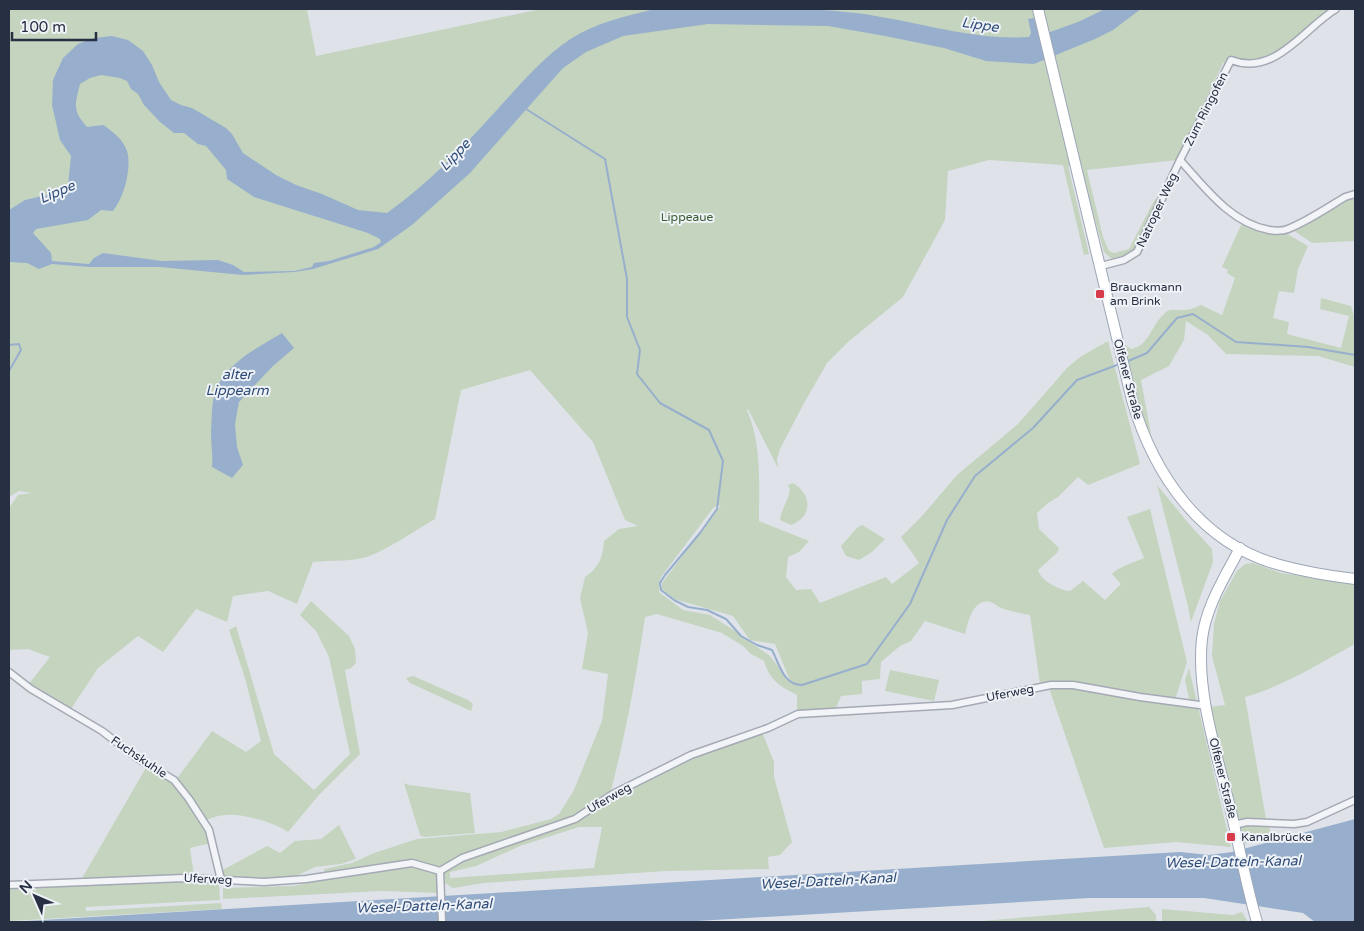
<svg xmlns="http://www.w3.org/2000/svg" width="1364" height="931" viewBox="0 0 1364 931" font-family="'Varela Round',sans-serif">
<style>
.green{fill:#c4d4bf;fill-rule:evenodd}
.water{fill:#97afcc;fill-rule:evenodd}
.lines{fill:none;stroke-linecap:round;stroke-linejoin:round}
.stream{stroke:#97afcc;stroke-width:2}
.minor-casing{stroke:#a4a9b4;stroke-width:9}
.primary-casing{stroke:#9da6b6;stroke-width:12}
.minor{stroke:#f2f4f7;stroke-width:6}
.primary{stroke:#fff;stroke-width:10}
.poi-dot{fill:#d83b4c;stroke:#eff2f7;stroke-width:2}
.labels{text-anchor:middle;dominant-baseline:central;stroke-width:4;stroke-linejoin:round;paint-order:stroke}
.street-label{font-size:12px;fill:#272f42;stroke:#eff2f7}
.park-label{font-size:12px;fill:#395e33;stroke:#eff2f7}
.poi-label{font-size:12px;fill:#272f42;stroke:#eff2f7;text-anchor:start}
.water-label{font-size:14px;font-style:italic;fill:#2e4c78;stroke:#eff2f7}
</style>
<rect width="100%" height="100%" fill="#dfe3e9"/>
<!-- green -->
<g class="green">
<path d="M9,9H307L316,56L541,9H1330C1325,16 1292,45 1284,50C1275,56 1249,65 1240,59L1223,63L1177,160L1087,170L1103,237L1109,251L1114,253L1129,249L1155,199L1160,200L1136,249L1125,257L1113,260L1104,252L1081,170L1068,166L1089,254L1084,255L1063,165L989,160L948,171L945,220L903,297L848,342L827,363L803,405L780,449L777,459L778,468L748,409L747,410C762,445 759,483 759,521L809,541L799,552L788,557L786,577L796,590L811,589L820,603L886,577L892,584L919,563L901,537L922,516L957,475L1018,424L1067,368L1080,357L1108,341L1140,464L1088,485L1078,477L1058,497L1048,503L1037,513L1039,529L1059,548L1057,553L1038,570C1041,581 1059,590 1070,591L1083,581L1105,600L1121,584L1112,574C1120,566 1133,563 1144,558L1127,517L1150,509L1187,662L1175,700L1072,682L1040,684L1030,615C1020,613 1008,611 999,607C997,606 995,604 993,603C974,595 968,622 965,634L925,621L911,641L900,646L881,662L880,679L862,681V694L841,696L835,710H797V695C780,686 770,681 764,661L751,654L743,646L722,633L657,614L645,617C636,678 625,738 609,798L670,766L762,732L774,762V777L792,842L780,855L768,857L769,869L667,871L483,883L453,888L443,882V872L450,867L439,868V893L381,891L223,899V888L294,886L325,879L324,869L352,863L374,853L417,839L501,832L551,819L559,814L574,790L602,721L608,674L582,669L588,633L580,598L585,577C599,568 603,557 604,541L619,529L638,526L625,520L593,442L530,370L461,390L435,519C416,530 387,550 367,557C350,562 331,560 313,562L297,604L268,591L233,596L227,622L196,609L163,652L138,636L98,668L71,709L28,685L50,657L28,649L9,650V508L18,495L32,493L19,491L9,497ZM721,505L662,583V589L674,599L733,616L750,640L775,644L791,683L770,656L732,629L710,615L683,610L659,592L661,577L714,507ZM579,827H602L594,868L450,878V872L476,866L520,846Z"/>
<polygon points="1355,197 1355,241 1312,243 1293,230 1347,200"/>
<path d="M1242,223C1258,230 1271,234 1288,233L1289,235L1308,246L1298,269L1294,293L1279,291L1273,318L1289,322L1287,334L1341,348L1349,316L1320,309L1321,298L1351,306L1355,319V367L1318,356L1226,354L1208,335L1186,321L1184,340L1169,366L1141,380L1151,434L1141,415L1124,344L1131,349C1149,346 1151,326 1163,315C1170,307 1176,311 1185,310C1190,310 1196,307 1201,305L1222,315L1235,278L1227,273L1228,270L1222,267Z"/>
<path d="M793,483C812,494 813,517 791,525L780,520C781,509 789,500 790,489L788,485Z"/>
<polygon points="1157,485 1189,524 1212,549 1213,562 1191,622 1188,606"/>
<polygon points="862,525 885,539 872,552 859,560 846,556 841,546 857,528"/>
<path d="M1253,563L1281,573L1355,584V644C1320,663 1284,686 1245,697L1266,819L1272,836L1243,844L1209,707L1225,705L1212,656L1214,624L1220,601L1237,571L1245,564Z"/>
<path d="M311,601L349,636L355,649L356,663L351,668L345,670L360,754L318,796L288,832C276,823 241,813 226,815C219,815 212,818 206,820L176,780L212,731L246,752L261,741L245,678L229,630L236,626L274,754L314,790L350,754L329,657L316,631L300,615Z"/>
<polygon points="1189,668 1231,847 1176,842 1104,848 1049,688 1072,688 1191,708 1185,680"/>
<polygon points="890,670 939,680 934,701 885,691"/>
<polygon points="413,676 468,700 473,704 471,711 410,683 406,678"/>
<polygon points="147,766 173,782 201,819 211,843 190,848 194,876 81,880"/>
<polygon points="404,783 409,785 470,793 475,833 424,837 420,835"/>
<polygon points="339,825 356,859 341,864 315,867 294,877 264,881 222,878 221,871 267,846 280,853 295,841 321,839"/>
<polygon points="186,880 219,883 220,900 86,907 86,911 221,903 222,909 9,921 9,887"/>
<polygon points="1149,907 1156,915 1156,922 969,922"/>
<polygon points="1162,909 1233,915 1242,912 1248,922 1162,922"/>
</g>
<!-- water -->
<g class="water">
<path d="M655,9C721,9 790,5 856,13C913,20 972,41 1029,37L1031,33L1028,19L1034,18L1039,36L1078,22L1105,9H1141L1113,30L1095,39L1034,64L986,61L944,48L885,36L828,26L708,24L623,36L586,52L563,68L470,173L412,225L378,249L313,269L294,272L243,275L160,267H90L52,264L39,269L27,263L9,262V210L25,200L47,195L68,185L71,156L60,140L52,105L53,80L63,58L78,44L94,38L112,36L128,40L143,51L152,65L159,82L171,100L181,105L192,108L226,128L232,134L243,153L276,175L296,185L322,194L358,210L387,213C428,184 462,148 495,112C518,87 541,59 569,40C595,23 625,16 655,9ZM101,75L120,78L127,81L131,89L138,94L144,105L160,122L174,133H184L198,144L206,146L226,170L227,179L254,197L368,233L380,239L381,242L374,247L329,261L314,263L312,267L294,271L244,272L233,265L218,260L162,261L103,253L94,258L89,264L52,261L51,253L33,233L36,229L88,220L101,210L113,211C124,198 132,168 127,151C123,139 112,131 103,125L87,127C72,110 75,105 80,84L90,78Z"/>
<path d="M282,333L294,348L273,366L239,402L235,424L237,447L243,465L232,478L212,467C213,455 211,444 211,432C212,418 211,400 217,387C230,361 259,347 282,333Z"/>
<polygon points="1355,819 1355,922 1315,922 1303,913 1204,898 1089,898 681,922 9,922 1180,852 1209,855 1232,852"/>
</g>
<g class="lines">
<!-- stream -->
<g class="stream">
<path d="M526,109L605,159L627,279V317L640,350L637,374L660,403L709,430L723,461L717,509L700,533L665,575L660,583L661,590L674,600L688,607L707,610L726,619L741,636L757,645L772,650C779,663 783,685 802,685L867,664L910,604L947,520L975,476L1033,428L1077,380L1117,365"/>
<polyline points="9,345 19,344 21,350 9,371"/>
<polyline points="1128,361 1147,353 1177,318 1193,314 1236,342 1308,347 1355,355"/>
</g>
<!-- minor casing -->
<g class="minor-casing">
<g id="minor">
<path d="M1180,160L1231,60C1275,77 1304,28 1336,9"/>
<path d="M1101,266L1124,260L1137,252L1180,160C1205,188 1231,223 1269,230C1275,231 1283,231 1288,229C1308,221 1327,208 1345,197L1355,194"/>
<polyline points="9,672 31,689 102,731 137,758 174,780 189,799 209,830 221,880"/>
<polyline points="1234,825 1247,822 1294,824 1307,822 1355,800"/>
<polyline points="440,871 442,922"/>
<polyline points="9,885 184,878 264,882 306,879 412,863 440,871 462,858 575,819 613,794 691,755 768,728 798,714 952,705 1051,685 1073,685 1140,697 1207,706"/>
</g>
</g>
<!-- primary casing -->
<g class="primary-casing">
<g id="primary">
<path d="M1038,9L1132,400C1154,475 1201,544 1280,565C1305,572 1330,576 1355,579"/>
<path d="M1240,548C1225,577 1206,606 1202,639C1196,692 1217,755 1230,807C1239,845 1246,885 1257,922"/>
</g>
</g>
<!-- minor -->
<use href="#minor" class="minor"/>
<!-- primary -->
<use href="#primary" class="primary"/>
</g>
<!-- markers -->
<g class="poi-dot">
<rect x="1095" y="289" width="10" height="10" rx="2.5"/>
<rect x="1226" y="832" width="10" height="10" rx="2.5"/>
</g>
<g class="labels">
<!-- street labels -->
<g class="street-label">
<text transform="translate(1206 109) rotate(-63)">Zum Ringofen</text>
<text transform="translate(1157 210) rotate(-65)">Natroper Weg</text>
<text transform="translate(1128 379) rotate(75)">Olfener Straße</text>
<text transform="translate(1010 693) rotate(-11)">Uferweg</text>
<text transform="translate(139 757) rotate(34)">Fuchskuhle</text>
<text transform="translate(1223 778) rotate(76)">Olfener Straße</text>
<text transform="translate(609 798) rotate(-30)">Uferweg</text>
<text transform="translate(208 879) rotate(3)">Uferweg</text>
</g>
<!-- park labels -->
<g class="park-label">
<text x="687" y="217">Lippeaue</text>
</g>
<!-- poi labels -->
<g class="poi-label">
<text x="1110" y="287">Brauckmann<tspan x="1110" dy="14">am Brink</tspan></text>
<text x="1241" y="837">Kanalbrücke</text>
</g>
<!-- water labels -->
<g class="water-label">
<text transform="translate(980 25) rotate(8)">Lippe</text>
<text transform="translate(455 155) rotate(-47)">Lippe</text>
<text transform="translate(57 192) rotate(-23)">Lippe</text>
<text x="237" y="374">alter<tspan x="237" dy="16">Lippearm</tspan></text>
<text transform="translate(1233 862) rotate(-1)">Wesel-Datteln-Kanal</text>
<text transform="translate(828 881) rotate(-3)">Wesel-Datteln-Kanal</text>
<text transform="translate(424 906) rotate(-2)">Wesel-Datteln-Kanal</text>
</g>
</g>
<!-- border -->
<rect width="1364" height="931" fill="none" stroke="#272f42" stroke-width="20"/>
<!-- north arrow -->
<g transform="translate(35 896) rotate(315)" stroke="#eff2f7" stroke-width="4" paint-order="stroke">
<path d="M0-4L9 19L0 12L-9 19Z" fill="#272f42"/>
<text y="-8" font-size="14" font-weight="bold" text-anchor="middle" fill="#272f42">N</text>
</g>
<!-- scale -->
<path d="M12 32v8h84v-8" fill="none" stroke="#272f42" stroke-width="2.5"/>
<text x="20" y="32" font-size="15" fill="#272f42" stroke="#eff2f7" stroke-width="4" paint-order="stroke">100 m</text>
</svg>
